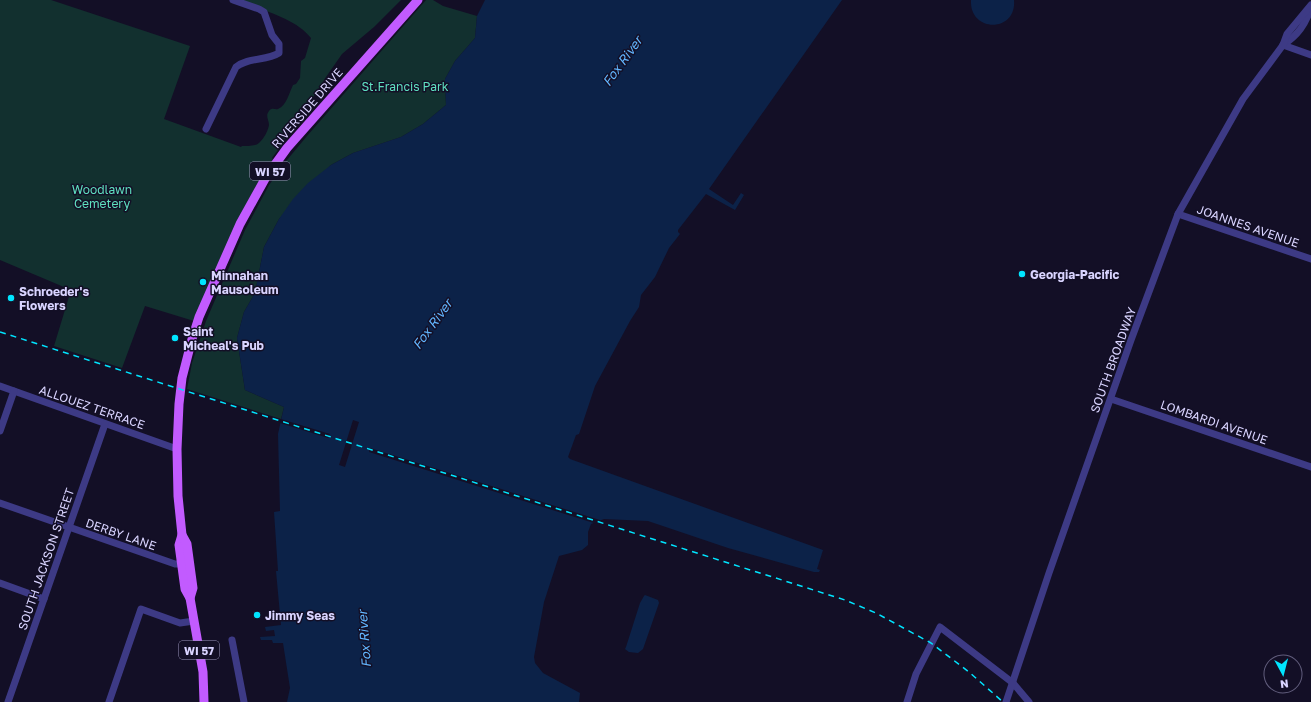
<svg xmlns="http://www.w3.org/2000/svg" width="1311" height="702" viewBox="0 0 1311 702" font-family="'Golos Text',sans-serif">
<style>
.green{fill:#12302f}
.water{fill:#0c2248}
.pier{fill:#130f26}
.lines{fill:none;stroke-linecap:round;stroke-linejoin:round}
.minor{stroke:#3d3a85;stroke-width:7}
.major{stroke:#c25bff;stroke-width:9}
.rail{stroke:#00e5ff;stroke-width:1.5;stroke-dasharray:6 5;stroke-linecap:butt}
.poi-dot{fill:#00e5ff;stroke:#130f26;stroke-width:1.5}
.labels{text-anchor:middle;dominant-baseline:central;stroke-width:3;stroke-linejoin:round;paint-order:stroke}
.shield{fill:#130f26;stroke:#9e99be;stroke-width:1}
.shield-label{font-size:11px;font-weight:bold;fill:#d9d4ff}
.park-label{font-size:12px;fill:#5fe0c0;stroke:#130f26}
.street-label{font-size:12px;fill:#d9d4ff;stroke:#130f26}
.poi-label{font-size:12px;font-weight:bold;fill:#d9d4ff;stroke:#130f26;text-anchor:start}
.water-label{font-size:13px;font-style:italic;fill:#62b6ff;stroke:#130f26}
</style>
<rect width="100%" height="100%" fill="#130f26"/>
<!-- green -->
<g class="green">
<path d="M0,0H51L190,46L164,119L241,147L242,146C246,146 251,146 255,145C261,144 268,132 269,125C269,120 265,116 269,111C272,107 275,110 278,109C287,105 289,93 293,85L296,84L300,78L301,61L305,58L311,38C296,18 262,11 241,0H401L374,27L342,54L326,77L310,102L306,104L280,147L272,158L273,159C239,209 218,266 194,321L145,306L122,368L54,346L71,290L0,260Z"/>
<polygon points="426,0 433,0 443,6 477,16 475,38 455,61 445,79 446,105 423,124 401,137 353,153 331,165 279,219 264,247 255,293 244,312 237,338 245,390 284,407 281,419 187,389 192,363 206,321 245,230 269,185 287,160 307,136"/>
</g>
<!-- water -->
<g class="water">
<polygon points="485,0 842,0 709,189 733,205 741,193 744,195 735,210 706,194 678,230 678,232 680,234 669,248 655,277 641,295 639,307 630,321 595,386 579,434 576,435 568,457 570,459 823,550 817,569 820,570 819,572 814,572 728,548 648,521 604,519 591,524 588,532 588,545 582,550 559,556 544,602 534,657 535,663 543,673 580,693 579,702 287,702 290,688 283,643 273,643 272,640 261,640 260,637 275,636 274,630 266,631 265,627 281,625 276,571 278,571 274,512 280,511 278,434 284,407 245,390 237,338 244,312 255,293 264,247 279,219 293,199 308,183 331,165 353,153 401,137 423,124 446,105 445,79 455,61 475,38 477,16"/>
<path d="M971,0H1014C1017,33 969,33 971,0Z"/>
<polygon points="645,595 658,600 659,603 643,649 638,653 629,652 625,649 626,647 640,603 644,596"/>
</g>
<!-- pier -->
<g class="pier">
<polygon points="281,419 330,434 328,438 280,423"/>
<polygon points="353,420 359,422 345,467 339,465"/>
<polygon points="370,448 434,468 603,521 597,524 565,514 369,452"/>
</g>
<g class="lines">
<!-- minor -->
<g class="minor">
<path d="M1283,45C1298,35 1305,25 1311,8"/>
<polyline points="1283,45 1311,55"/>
<path d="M206,129L236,67C249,57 266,61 279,53V44L272,35L264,12L259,9L233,0"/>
<polyline points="1178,214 1311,259"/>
<polyline points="0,386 177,449"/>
<polyline points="1111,399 1311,467"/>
<polyline points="0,431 14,391"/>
<polyline points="0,503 175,564 186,564"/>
<polyline points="0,583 44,599"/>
<polyline points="232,640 244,702"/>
<polyline points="8,702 105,424"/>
<polyline points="109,702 141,609 180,623 194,621"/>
<polyline points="907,702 916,674 940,627 1013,683 1029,702"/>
<polyline points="1006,702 1049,573 1131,340 1178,214 1243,99 1283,45 1287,34 1311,5"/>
</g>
<!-- major -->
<g class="major">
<polyline points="182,535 179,545 185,589 190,598 203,672 204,702"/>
<polyline points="190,598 193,588 187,544 182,535 178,496 177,449 179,404 182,378 192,339 199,317 240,224 266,177 287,148 418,0"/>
</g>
<!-- rail -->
<polyline class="rail" points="0,332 845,600 876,613 931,643 969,672 1003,702"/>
</g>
<!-- markers -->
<g class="poi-dot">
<circle cx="1022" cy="274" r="4"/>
<circle cx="203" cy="282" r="4"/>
<circle cx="11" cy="298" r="4"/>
<circle cx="175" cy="338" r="4"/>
<circle cx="257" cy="615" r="4"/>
</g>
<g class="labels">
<!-- shield labels -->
<g class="shield">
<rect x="250" y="162" width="40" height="18" rx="3"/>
<rect x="179" y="641" width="40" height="18" rx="3"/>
</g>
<g class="shield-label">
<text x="270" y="171">WI 57</text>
<text x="199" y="650">WI 57</text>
</g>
<!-- park labels -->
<g class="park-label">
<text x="405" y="86">St.Francis Park</text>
<text x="102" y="189">Woodlawn<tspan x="102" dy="14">Cemetery</tspan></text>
</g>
<!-- street labels -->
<g class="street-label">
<text transform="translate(307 108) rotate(-49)">RIVERSIDE DRIVE</text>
<text transform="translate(1248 226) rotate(19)">JOANNES AVENUE</text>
<text transform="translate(1113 360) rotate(-70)">SOUTH BROADWAY</text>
<text transform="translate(92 407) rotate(19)">ALLOUEZ TERRACE</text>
<text transform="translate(1214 422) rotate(19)">LOMBARDI AVENUE</text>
<text transform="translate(121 534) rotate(19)">DERBY LANE</text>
<text transform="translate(46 559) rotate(-71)">SOUTH JACKSON STREET</text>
</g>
<!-- poi labels -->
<g class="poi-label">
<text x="1030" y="274">Georgia-Pacific</text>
<text x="211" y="275">Minnahan<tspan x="211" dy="14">Mausoleum</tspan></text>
<text x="19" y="291">Schroeder's<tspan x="19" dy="14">Flowers</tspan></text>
<text x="183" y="331">Saint<tspan x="183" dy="14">Micheal's Pub</tspan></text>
<text x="265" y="615">Jimmy Seas</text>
</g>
<!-- water labels -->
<g class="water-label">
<text transform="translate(622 61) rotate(-54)">Fox River</text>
<text transform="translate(432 324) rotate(-54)">Fox River</text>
<text transform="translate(364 639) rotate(-94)">Fox River</text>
</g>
</g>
<!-- north arrow -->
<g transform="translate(1283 674) rotate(173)"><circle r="19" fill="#130f26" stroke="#625e7d"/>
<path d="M0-3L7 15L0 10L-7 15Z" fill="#00e5ff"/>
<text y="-6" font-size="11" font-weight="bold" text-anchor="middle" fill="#d9d4ff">N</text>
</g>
</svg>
